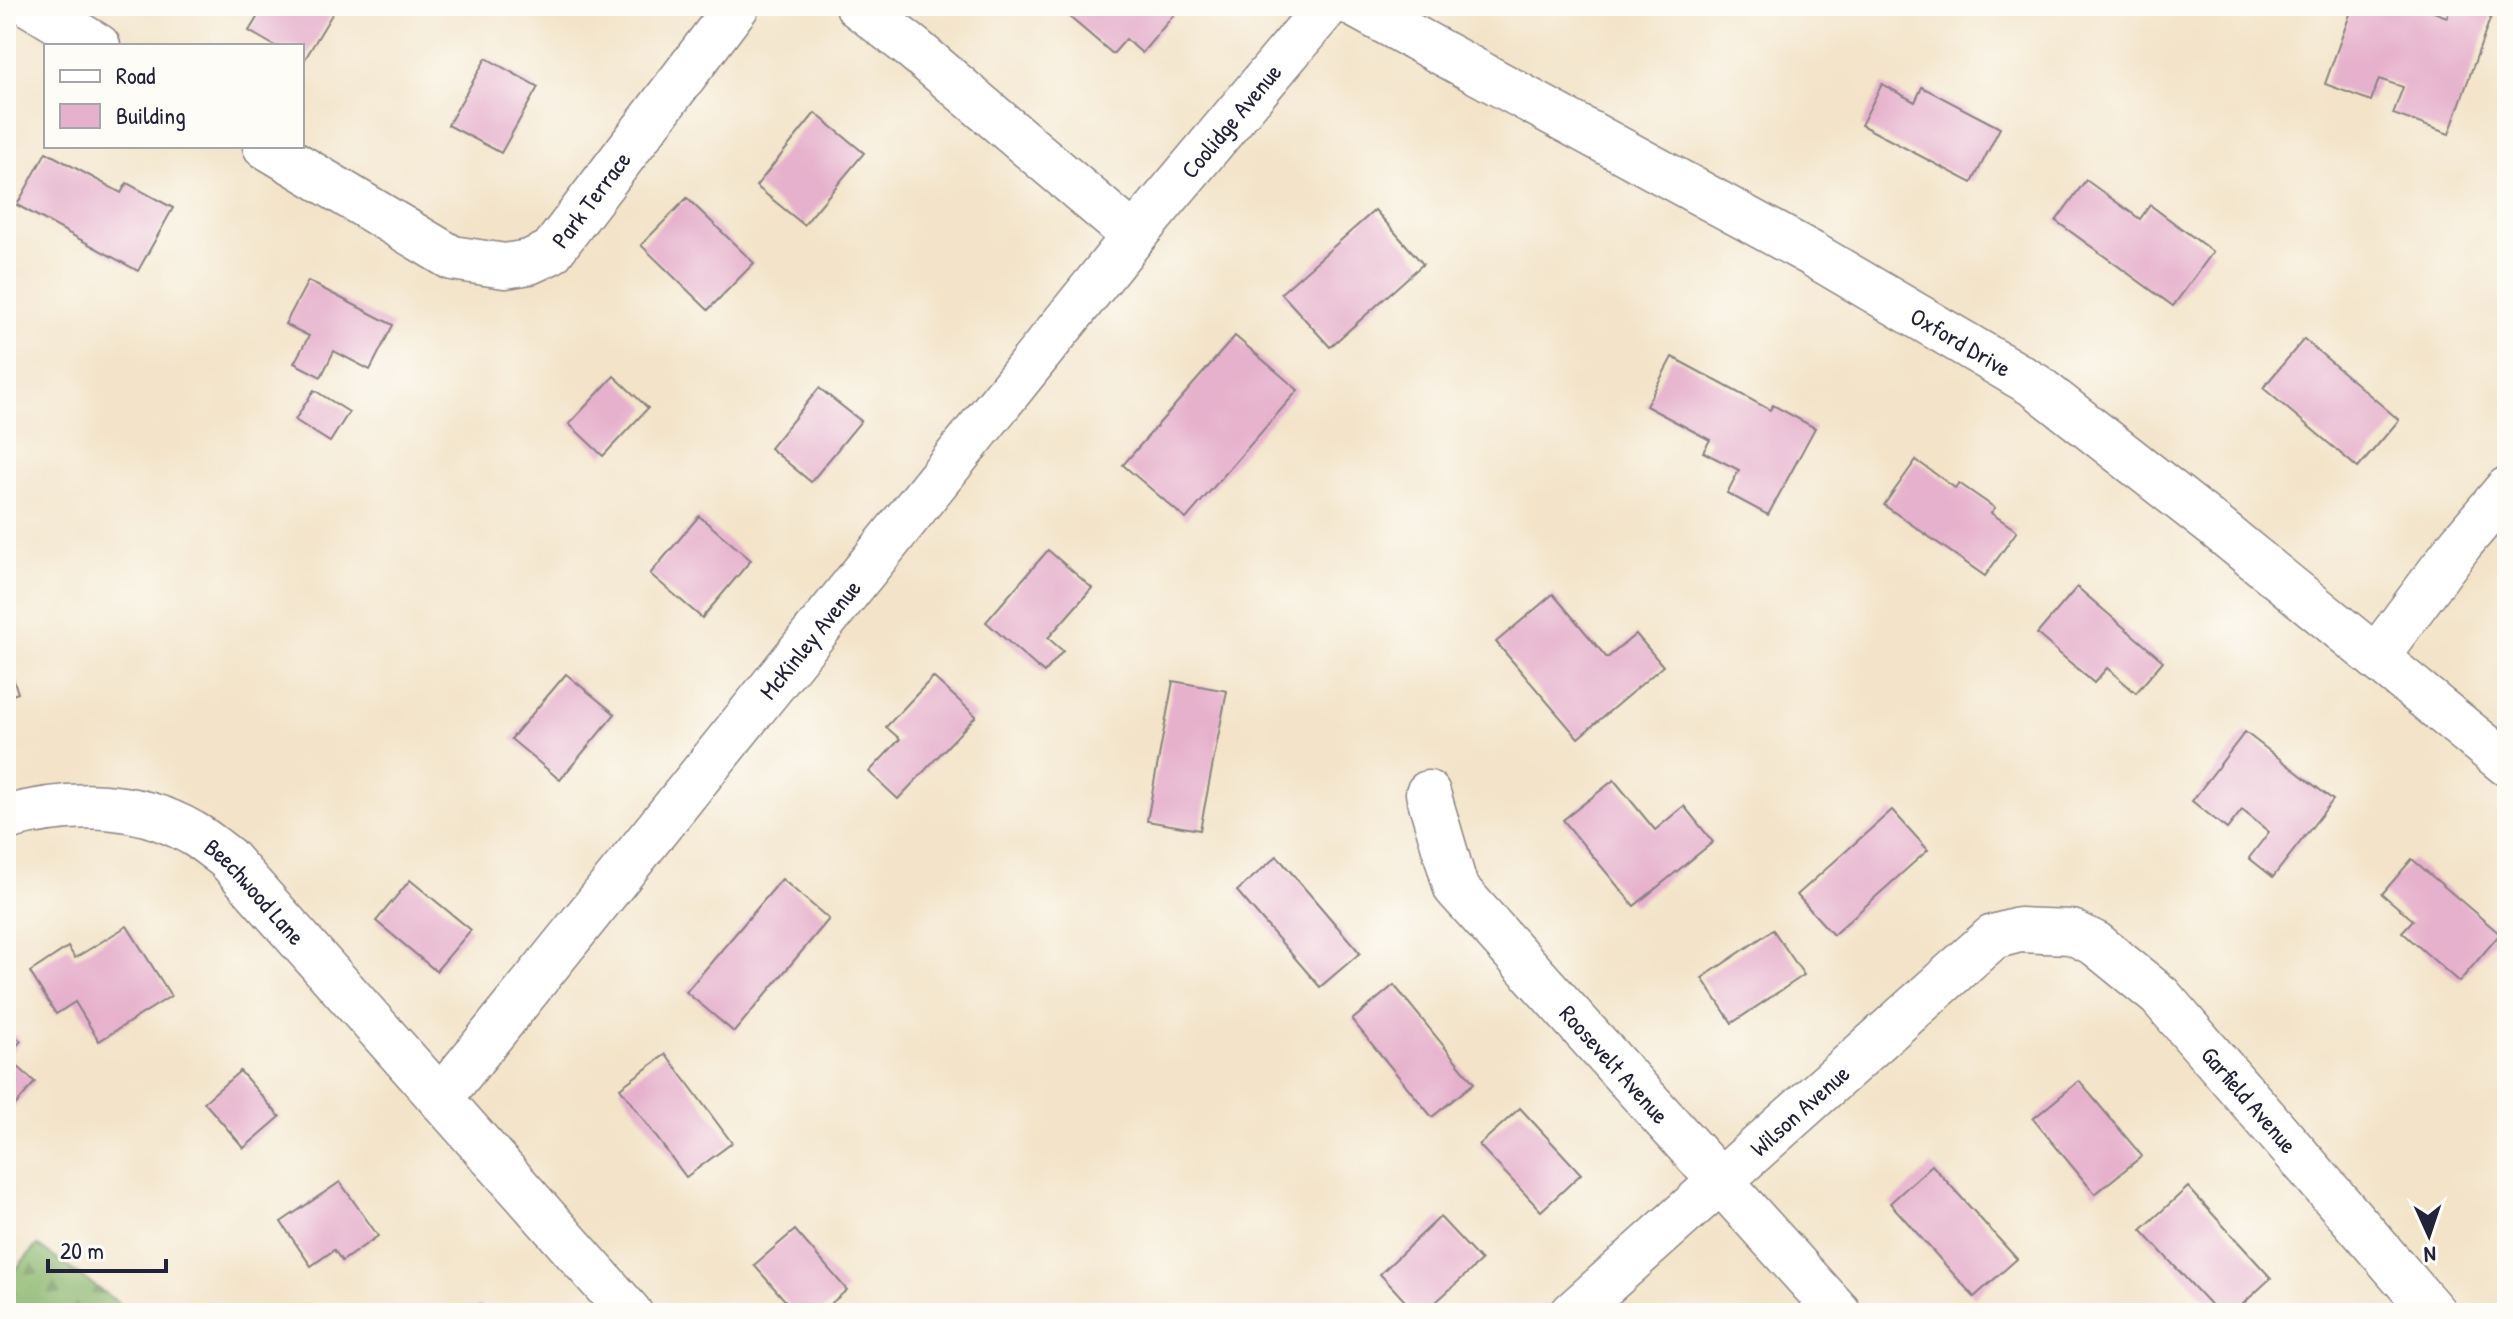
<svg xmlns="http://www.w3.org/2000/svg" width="2513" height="1319" viewBox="0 0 2513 1319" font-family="'Patrick Hand',sans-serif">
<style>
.forest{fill:url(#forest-firs);stroke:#566c54;stroke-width:2}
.building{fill:#e6b1cc}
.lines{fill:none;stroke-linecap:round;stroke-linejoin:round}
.minor-casing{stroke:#8a8382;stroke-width:47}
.minor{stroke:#fff;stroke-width:44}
.labels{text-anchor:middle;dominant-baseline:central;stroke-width:6;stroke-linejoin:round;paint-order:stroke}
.street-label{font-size:24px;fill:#22223b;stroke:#fdfcf7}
</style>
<defs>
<pattern id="forest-firs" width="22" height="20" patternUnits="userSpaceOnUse" patternTransform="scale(2)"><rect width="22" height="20" fill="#8ab56c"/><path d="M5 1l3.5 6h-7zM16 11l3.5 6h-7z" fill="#70935a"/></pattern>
</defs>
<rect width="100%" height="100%" fill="#fdfcf7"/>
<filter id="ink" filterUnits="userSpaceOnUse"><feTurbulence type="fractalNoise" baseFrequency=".0125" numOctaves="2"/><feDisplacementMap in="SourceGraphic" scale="16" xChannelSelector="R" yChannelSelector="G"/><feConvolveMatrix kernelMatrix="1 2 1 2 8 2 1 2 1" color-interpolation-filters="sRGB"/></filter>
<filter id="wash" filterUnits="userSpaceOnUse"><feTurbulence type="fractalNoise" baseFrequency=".006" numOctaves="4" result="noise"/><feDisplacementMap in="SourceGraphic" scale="32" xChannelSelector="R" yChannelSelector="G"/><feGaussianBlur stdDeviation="1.8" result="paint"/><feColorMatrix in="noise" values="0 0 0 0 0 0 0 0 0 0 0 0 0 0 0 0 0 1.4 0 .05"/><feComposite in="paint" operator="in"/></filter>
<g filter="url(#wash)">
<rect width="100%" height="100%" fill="#f3e4c9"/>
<!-- forest -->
<polygon class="forest" points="37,1245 133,1313 6,1313 6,1280"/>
<g id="blocks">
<!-- building -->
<g class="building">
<polygon points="264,6 337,6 302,64 302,46 275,46 249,31"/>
<polygon points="1072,6 1171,6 1177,11 1142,53 1126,39 1113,54 1066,14"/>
<polygon points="2353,6 2417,6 2447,17 2450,6 2465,6 2491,16 2449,134 2393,114 2403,87 2379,79 2371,101 2325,84"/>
<polygon points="486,58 538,87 501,153 448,125"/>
<polygon points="1882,84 1915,102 1922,87 2000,128 1972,183 1861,125"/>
<polygon points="815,113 864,153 804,225 756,186"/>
<polygon points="2507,134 2507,150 2499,144"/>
<polygon points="46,152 121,193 127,183 173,208 138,271 17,205"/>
<polygon points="2086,180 2140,219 2150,205 2213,252 2173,306 2056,221"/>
<polygon points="687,198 754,263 708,310 641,245"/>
<polygon points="1375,210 1423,264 1330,347 1281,293"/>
<polygon points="308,281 393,325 370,370 334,351 321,377 294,363 309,336 285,324"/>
<polygon points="1235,336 1298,390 1186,519 1123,465"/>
<polygon points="2304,339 2399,420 2358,468 2263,388"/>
<polygon points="1672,357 1770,410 1773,405 1815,428 1768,515 1727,493 1739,470 1703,452 1710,440 1646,406"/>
<polygon points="614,376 648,408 603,456 569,424"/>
<polygon points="819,388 861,421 811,482 770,448"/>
<polygon points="314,390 349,412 330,442 295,420"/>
<polygon points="1916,460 1955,488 1959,483 1995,508 1991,513 2017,531 1985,576 1884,505"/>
<polygon points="699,516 751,560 702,618 650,574"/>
<polygon points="1048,550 1092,588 1048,638 1063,651 1044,673 986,622"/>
<polygon points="2077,587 2163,661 2136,693 2107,668 2094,683 2037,634"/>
<polygon points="1553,594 1607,658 1636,634 1663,666 1578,738 1496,642"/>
<polygon points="6,656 18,693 6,697"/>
<polygon points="566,674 615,714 560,780 511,739"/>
<polygon points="933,677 976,716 898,799 869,772 900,739 886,727"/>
<polygon points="1173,681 1227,691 1200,830 1147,821"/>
<polygon points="2245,732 2333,800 2273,877 2249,858 2269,832 2242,810 2227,829 2192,801"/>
<polygon points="1614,780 1655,830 1684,806 1713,842 1634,906 1563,820"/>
<polygon points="1892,810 1928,850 1833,935 1797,895"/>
<polygon points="1277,856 1360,953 1320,987 1237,891"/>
<polygon points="2412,859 2500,934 2459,982 2402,932 2413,920 2382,894"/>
<polygon points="782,879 829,919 734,1032 686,992"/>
<polygon points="410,880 471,930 436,971 376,921"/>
<polygon points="127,926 171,996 99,1041 75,1002 56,1014 30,972 68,947 75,958"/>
<polygon points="1773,930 1804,975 1732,1023 1702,978"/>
<polygon points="1394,985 1474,1083 1432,1117 1352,1020"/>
<polygon points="6,1029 21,1041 7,1057 35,1082 6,1116"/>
<polygon points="666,1054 732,1143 686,1177 620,1088"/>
<polygon points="240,1071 280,1117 244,1148 204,1102"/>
<polygon points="2079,1081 2142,1156 2095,1194 2033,1119"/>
<polygon points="1520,1108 1581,1174 1541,1211 1479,1145"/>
<polygon points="1932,1165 2017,1259 1974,1297 1890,1203"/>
<polygon points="340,1182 378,1236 342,1261 334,1250 311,1266 281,1222"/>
<polygon points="2188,1187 2271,1278 2233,1313 2218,1313 2141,1230"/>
<polygon points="1440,1217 1481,1261 1424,1313 1416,1313 1380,1274"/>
<polygon points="795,1230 847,1290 820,1313 796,1313 754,1265"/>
<polygon points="480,1305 486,1313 470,1313"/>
</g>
</g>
</g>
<g filter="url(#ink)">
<use href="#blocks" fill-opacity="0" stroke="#8a8382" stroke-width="2"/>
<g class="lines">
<!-- minor casing -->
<g class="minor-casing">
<g id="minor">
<polyline points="32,6 98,46"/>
<polyline points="858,6 914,49 1134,236"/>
<path id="s1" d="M1356,6L1812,254L2036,386L2216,527L2507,764"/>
<path id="s2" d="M265,146L452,258L505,266L529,262L551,252L737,6"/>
<polyline points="2376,657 2461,543 2507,489"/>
<path id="s3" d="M1428,793L1456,888L1839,1313"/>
<path id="s4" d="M6,818C68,801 135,800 192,833C205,840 216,850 227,858L630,1313"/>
<path id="s5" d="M440,1099L1134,236L1327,6"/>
<path id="s6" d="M1573,1313L1993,937L2019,930L2072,932L2096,944L2160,996L2434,1313"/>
</g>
</g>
<!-- minor -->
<use href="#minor" class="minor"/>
</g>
</g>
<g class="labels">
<!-- street labels -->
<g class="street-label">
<text stroke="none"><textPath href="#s5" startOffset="1258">Coolidge Avenue</textPath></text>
<text stroke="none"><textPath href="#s2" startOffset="386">Park Terrace</textPath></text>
<text stroke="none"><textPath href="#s1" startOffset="692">Oxford Drive</textPath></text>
<text stroke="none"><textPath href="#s5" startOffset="590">McKinley Avenue</textPath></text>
<text stroke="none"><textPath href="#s4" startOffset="278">Beechwood Lane</textPath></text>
<text stroke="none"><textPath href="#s3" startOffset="336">Roosevelt Avenue</textPath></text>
<text stroke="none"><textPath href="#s6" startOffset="890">Garfield Avenue</textPath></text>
<text stroke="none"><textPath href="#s6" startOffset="304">Wilson Avenue</textPath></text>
</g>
</g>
<!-- margin -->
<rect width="2513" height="1319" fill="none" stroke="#fdfcf7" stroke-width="32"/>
<!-- legend -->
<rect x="44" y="44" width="260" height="104" fill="#fdfcf7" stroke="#a5a5ac" stroke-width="2"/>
<rect x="60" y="70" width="40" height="12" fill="#ffffff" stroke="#a5a5ac" stroke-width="2"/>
<text x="116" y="84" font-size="24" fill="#22223b">Road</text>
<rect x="60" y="104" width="40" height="24" fill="#e6b1cc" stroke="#a5a5ac" stroke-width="2"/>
<text x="116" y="124" font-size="24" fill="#22223b">Building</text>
<!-- north arrow -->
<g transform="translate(2429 1235) rotate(177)" stroke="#fdfcf7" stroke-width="6" paint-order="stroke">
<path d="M0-6L14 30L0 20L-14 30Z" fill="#22223b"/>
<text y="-12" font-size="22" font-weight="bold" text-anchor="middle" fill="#22223b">N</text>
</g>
<!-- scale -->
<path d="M48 1259v12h118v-12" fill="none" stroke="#22223b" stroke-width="4"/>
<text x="60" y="1259" font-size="24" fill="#22223b" stroke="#fdfcf7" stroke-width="6" paint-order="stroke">20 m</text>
</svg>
